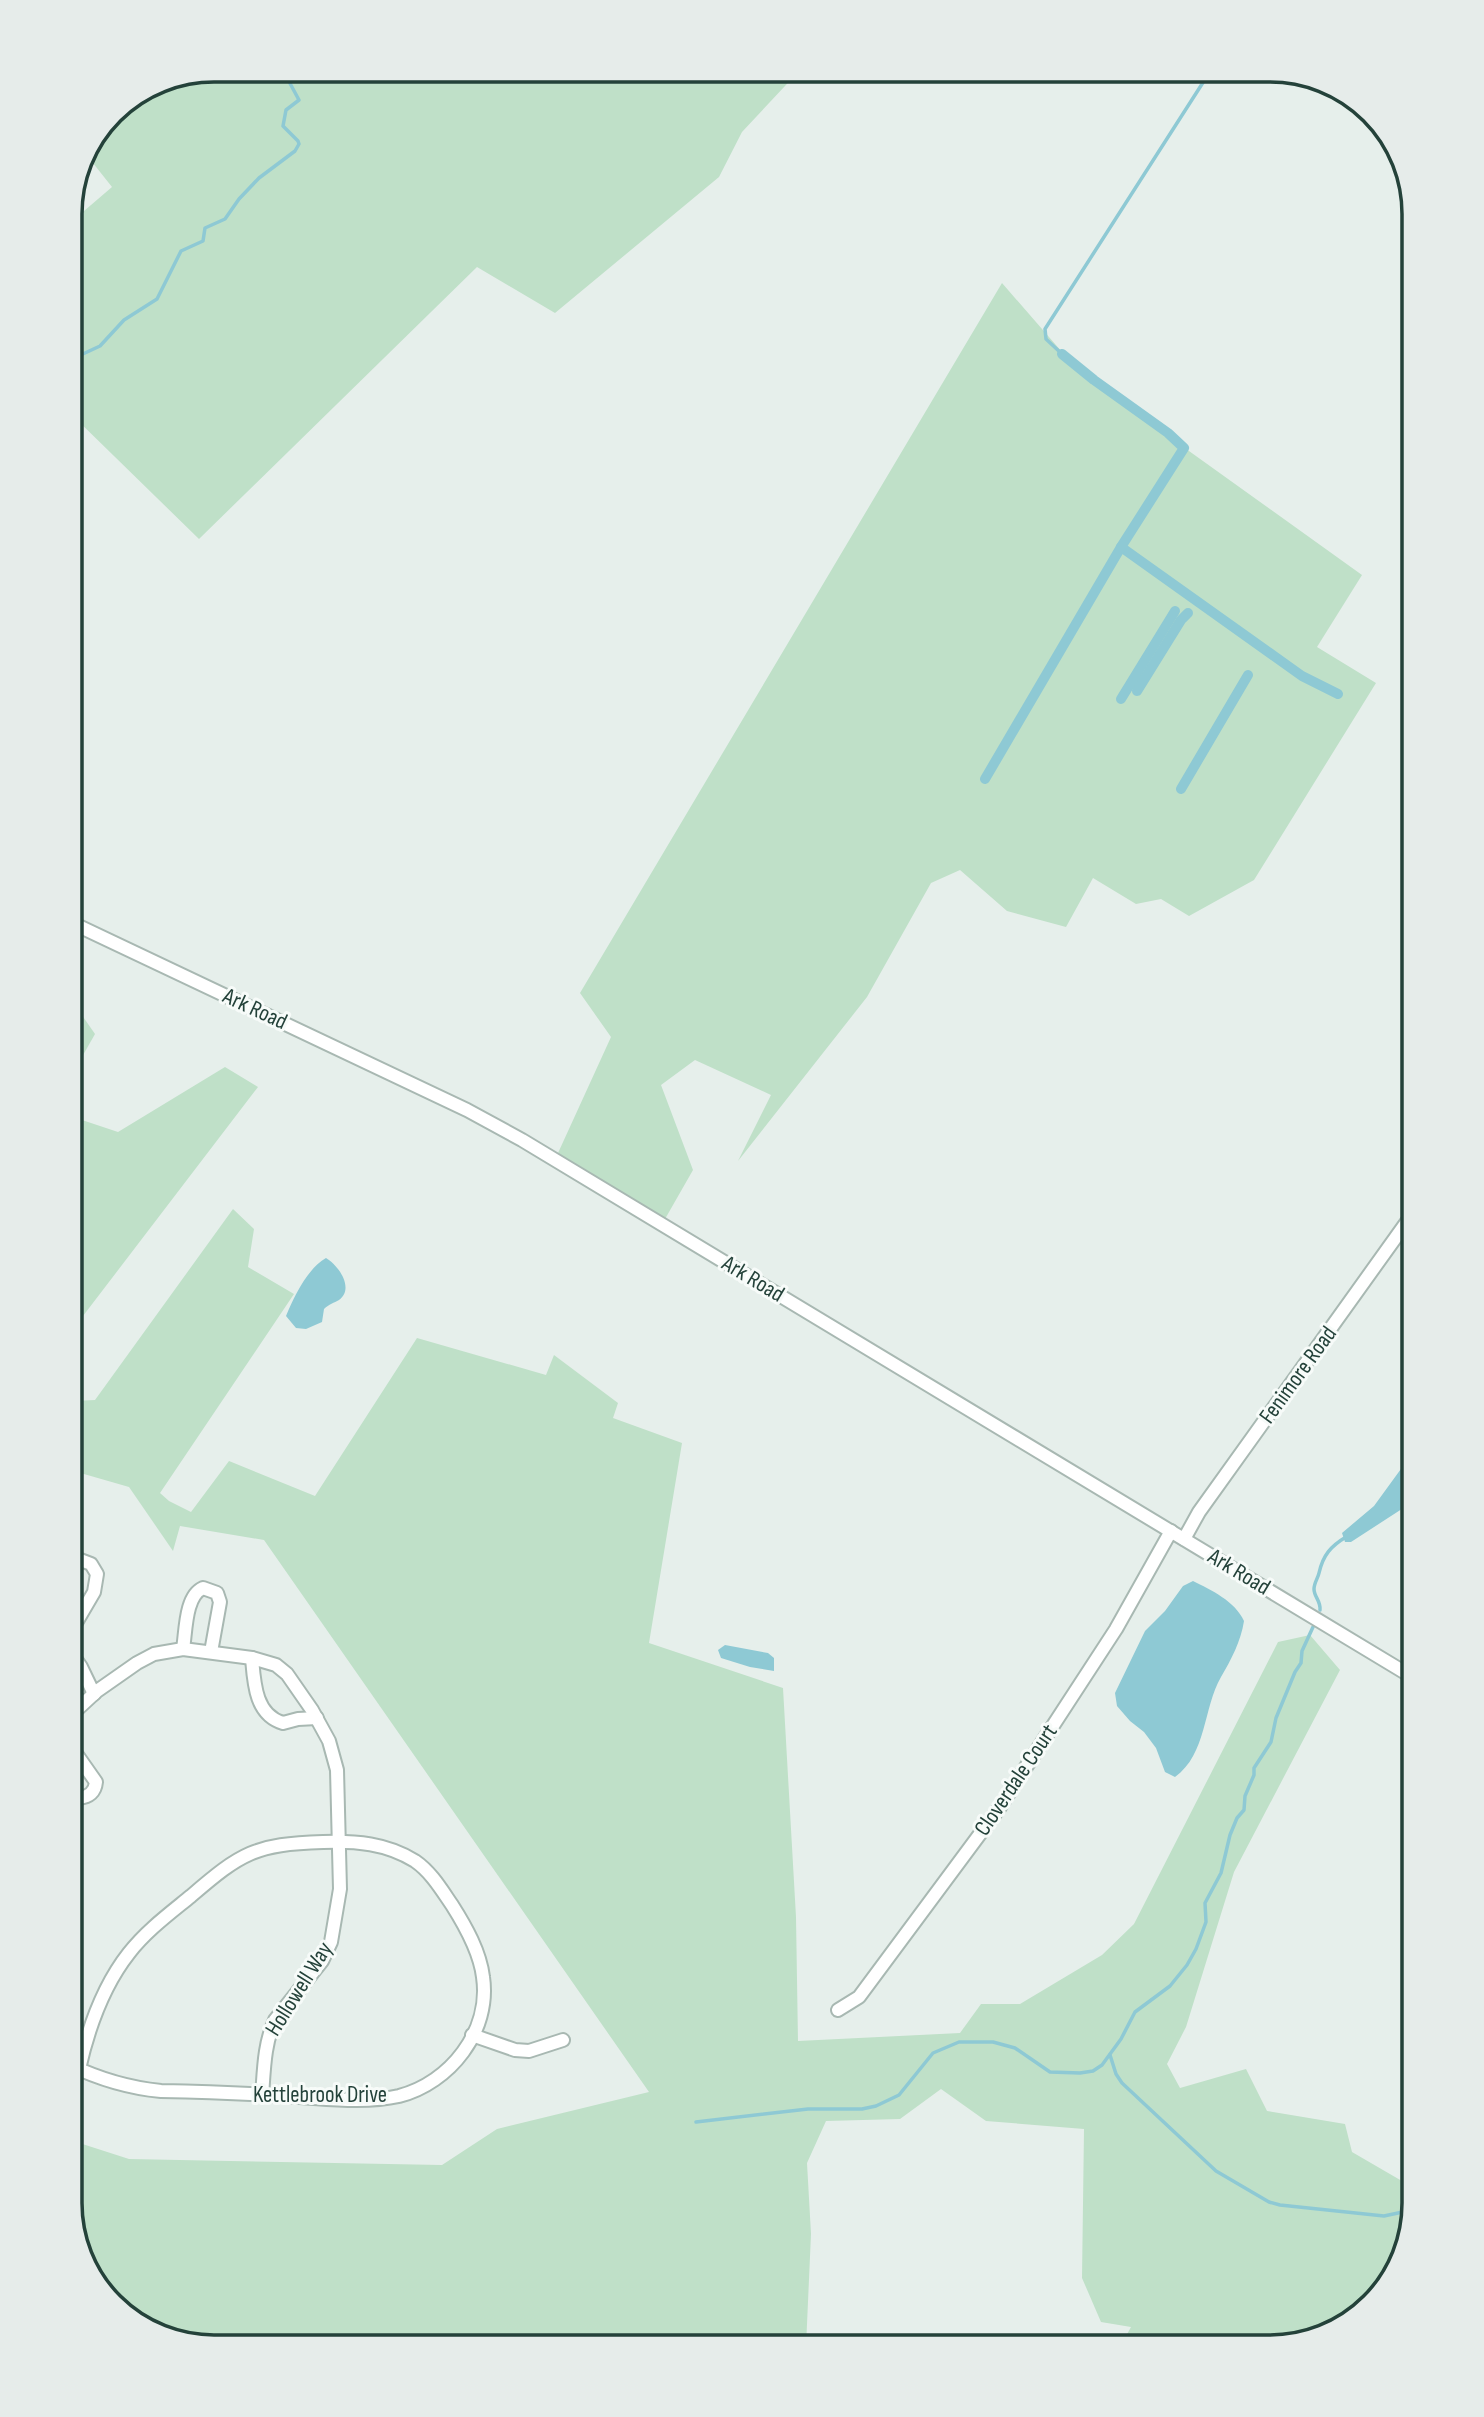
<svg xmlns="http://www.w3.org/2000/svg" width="1484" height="2417" viewBox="0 0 1484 2417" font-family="'Sofia Sans Condensed',sans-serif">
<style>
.green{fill:#bfe0c8}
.water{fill:#8ec9d4}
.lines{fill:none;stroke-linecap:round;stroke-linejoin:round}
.stream{stroke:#8ec9d4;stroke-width:3.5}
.canal{stroke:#8ec9d4;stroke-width:10}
.street-casing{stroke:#a8b8b2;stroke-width:16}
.street{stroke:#fff;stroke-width:12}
.labels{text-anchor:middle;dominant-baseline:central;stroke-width:6;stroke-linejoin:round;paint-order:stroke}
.street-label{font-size:23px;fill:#24423a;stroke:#f7fbf9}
.rim{fill:none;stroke:#24423a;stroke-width:3.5}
</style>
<rect width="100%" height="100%" fill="#e6efeb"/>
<!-- green -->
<g class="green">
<polygon points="214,70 800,70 742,132 719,177 555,313 477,267 199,539 72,415 79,381 70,361 70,223 112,187 85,153 113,112 159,81"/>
<polygon points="1002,283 1062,352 1189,451 1362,575 1317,647 1376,683 1254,880 1189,916 1161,899 1136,904 1093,878 1066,927 1007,911 960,870 931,883 867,997 738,1161 771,1095 695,1060 661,1085 693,1170 661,1226 553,1164 611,1037 580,993"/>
<polygon points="70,998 95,1034 74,1071 70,1071"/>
<polygon points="225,1067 258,1087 70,1333 70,1116 118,1132"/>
<polygon points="233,1209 254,1229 248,1267 294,1294 160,1493 169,1501 191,1512 229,1461 315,1496 417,1338 546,1375 554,1355 618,1403 613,1418 682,1443 649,1643 783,1688 796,1917 798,2041 960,2033 981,2004 1020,2004 1102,1955 1134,1924 1278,1642 1310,1635 1340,1670 1234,1872 1186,2027 1167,2064 1180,2088 1246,2069 1267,2111 1345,2124 1352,2152 1414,2188 1414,2203 1394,2275 1334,2332 1270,2347 1120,2347 1131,2327 1101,2322 1082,2278 1084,2129 986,2121 941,2089 900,2119 826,2121 807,2163 811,2234 806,2347 205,2347 134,2323 85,2267 70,2203 70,2140 129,2159 442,2165 497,2129 649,2092 264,1540 180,1526 173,1551 129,1487 70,1470 70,1404 73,1401 95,1400"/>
</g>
<!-- water -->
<g class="water">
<path d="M326,1258C338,1265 355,1288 339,1300C334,1303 329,1304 324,1309L322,1322L306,1329L296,1328L286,1316C294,1297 307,1269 326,1258Z"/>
<polygon points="1414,1451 1414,1496 1408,1505 1351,1542 1345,1542 1342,1533 1374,1506"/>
<path d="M1193,1581C1211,1590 1235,1601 1244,1621C1241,1641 1231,1660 1221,1677C1203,1708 1207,1754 1175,1777L1165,1772L1156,1748L1144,1732L1130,1721L1117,1706L1115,1693L1145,1631L1165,1611L1183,1586Z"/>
<polygon points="725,1645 768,1653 774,1658 774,1671 750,1667 721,1658 718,1650"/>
</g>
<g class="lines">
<!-- stream -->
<g class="stream">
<polyline points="1062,354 1046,339 1045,329 1211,70"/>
<polyline points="70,360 100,346 124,320 157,299 181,251 203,241 205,228 225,219 239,199 259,178 295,151 299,144 298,141 283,126 286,110 299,100 286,76 287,70"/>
<path d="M1320,1610C1321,1601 1314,1597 1314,1589C1314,1583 1318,1578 1319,1573C1323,1555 1331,1546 1346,1537"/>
<polyline points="1110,2055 1116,2074 1122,2083 1216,2171 1269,2202 1280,2205 1384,2216 1412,2210"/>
<polyline points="696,2122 808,2109 862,2109 876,2106 899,2095 933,2053 959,2042 993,2042 1015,2048 1050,2072 1080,2073 1093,2071 1102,2065 1121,2039 1135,2012 1170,1986 1187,1965 1196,1949 1206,1922 1205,1903 1221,1873 1230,1835 1237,1818 1244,1810 1245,1796 1254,1775 1254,1768 1271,1742 1276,1718 1295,1672 1301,1663 1302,1651 1313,1627"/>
</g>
<!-- canal -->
<g class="canal">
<polyline points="1121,547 1302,676 1338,694"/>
<polyline points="1137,691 1181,620 1188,613"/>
<polyline points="1121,699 1175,611"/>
<polyline points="985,779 1121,547 1184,448 1168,433 1094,380 1062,354"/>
<polyline points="1181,789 1248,675"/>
</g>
<!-- street casing -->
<g class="street-casing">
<g id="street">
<polyline points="70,922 467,1110 522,1140 1414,1678"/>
<polyline points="1184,1539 1199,1512 1414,1212"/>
<polyline points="70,1633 94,1592 97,1574 91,1564 70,1556"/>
<path d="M183,1649C186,1631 185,1596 203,1588L217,1593L220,1602L211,1652"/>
<polyline points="70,1651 81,1667 94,1694"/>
<path d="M252,1658C254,1682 255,1715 283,1723L298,1719L317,1718"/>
<path d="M70,1716L97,1691L137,1663L154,1654L183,1649L252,1658L276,1665L287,1674L312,1710L329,1741L337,1770L340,1889L331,1942L322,1961L275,2020C264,2044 264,2070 262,2096"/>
<path d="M70,1790L79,1798C89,1797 95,1792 96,1782L70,1745"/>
<polyline points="838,2010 859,1997 1000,1807 1116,1629 1171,1531"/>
<polyline points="472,2035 515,2050 529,2051 563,2040"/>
<path d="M70,2065C97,2078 130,2088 161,2091C212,2092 263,2094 314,2098C341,2100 372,2102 399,2096C450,2083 491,2031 483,1977C480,1952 466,1927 452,1905C441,1889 431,1872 415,1861C386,1843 356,1841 323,1842C255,1844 241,1853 191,1896C169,1914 146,1931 129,1953C103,1986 88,2029 79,2069"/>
</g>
</g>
<!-- street -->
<use href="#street" class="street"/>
</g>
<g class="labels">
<!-- street labels -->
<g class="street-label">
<text transform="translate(255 1009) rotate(25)">Ark Road</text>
<text transform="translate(753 1279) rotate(31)">Ark Road</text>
<text transform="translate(1298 1375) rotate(-54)">Fenimore Road</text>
<text transform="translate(1239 1572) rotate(31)">Ark Road</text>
<text transform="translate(1016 1780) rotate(-56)">Cloverdale Court</text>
<text transform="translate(299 1989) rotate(-58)">Hollowell Way</text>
<text x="320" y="2095">Kettlebrook Drive</text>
</g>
</g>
<!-- crop -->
<path d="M0 0H1484V2417H0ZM214 82H1270A132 132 0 0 1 1402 214V2203A132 132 0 0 1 1270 2335H214A132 132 0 0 1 82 2203V214A132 132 0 0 1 214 82Z" fill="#e6ecea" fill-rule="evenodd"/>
<path class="rim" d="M214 82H1270A132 132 0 0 1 1402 214V2203A132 132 0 0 1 1270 2335H214A132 132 0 0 1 82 2203V214A132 132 0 0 1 214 82Z"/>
</svg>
